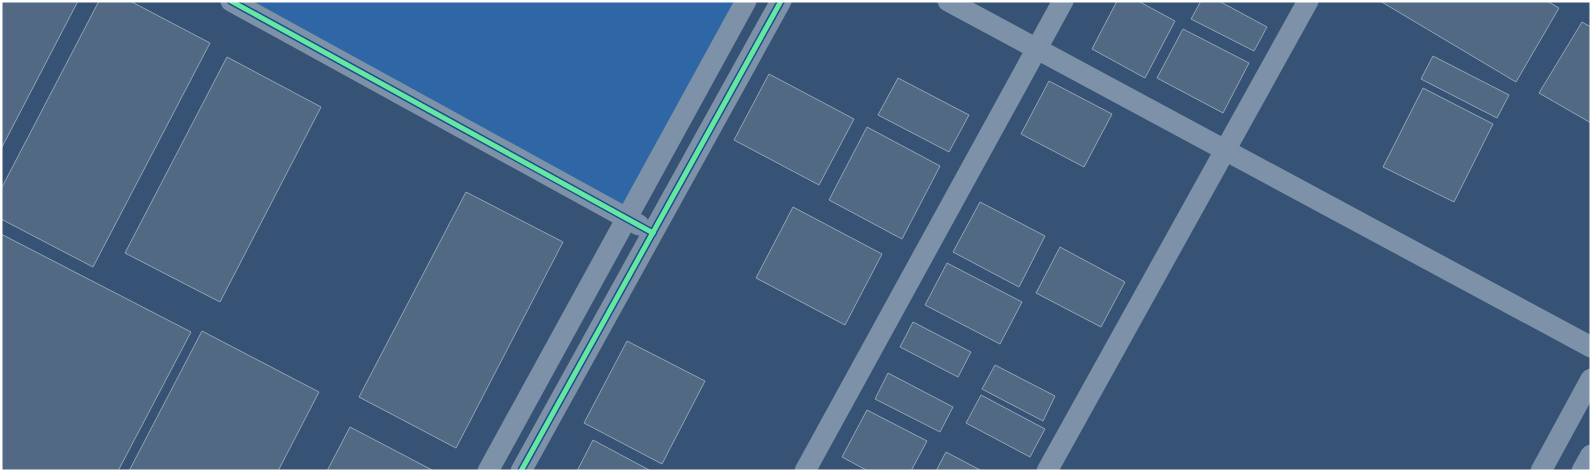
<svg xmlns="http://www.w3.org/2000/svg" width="1592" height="472" viewBox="0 0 1592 472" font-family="'Nunito Sans',sans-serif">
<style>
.green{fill:#2f66a5}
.building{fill:#526984;stroke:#92a2b6}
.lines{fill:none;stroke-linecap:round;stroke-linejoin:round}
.minor{stroke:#7d92a8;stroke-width:21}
.cycleway-casing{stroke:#1b4f8f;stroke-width:8}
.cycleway{stroke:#66e7a1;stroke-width:5}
</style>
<rect width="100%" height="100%" fill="#365274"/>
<!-- green -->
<polygon class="green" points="231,1 754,1 627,218"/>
<!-- building -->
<g class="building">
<polygon points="1,1 78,1 1,149"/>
<polygon points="99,1 130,1 210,43 93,267 1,219 1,189"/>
<polygon points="1117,1 1138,1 1175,21 1145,78 1092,49"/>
<polygon points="1201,1 1219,1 1267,27 1254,51 1191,19"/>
<polygon points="1380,1 1547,1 1559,8 1516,82"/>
<polygon points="1582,22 1591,27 1591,123 1539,93"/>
<polygon points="1183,29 1249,63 1223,113 1157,78"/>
<polygon points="1433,56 1509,95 1497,118 1421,79"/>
<polygon points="227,57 321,107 220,302 125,253"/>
<polygon points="769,74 854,119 819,185 734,140"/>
<polygon points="898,78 969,115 949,152 878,115"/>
<polygon points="1049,81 1112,114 1084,167 1021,134"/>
<polygon points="1423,88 1493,124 1454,202 1383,167"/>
<polygon points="867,127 940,166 902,239 829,200"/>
<polygon points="466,192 563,242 456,448 359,397"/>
<polygon points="980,202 1045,236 1019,287 953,252"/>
<polygon points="793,207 882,254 845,325 756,278"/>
<polygon points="1,234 191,332 118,471 1,471"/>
<polygon points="1060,247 1125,282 1101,327 1036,293"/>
<polygon points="947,263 1022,302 1000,344 925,305"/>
<polygon points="913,322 971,352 958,377 900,347"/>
<polygon points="202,331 319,392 278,471 129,471"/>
<polygon points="627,341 705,381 662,464 584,423"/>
<polygon points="995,365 1055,396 1043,421 982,389"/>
<polygon points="888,373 953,407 940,432 875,399"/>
<polygon points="981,395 1045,429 1030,457 966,423"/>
<polygon points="867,410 927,441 911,471 868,471 842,457"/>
<polygon points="350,427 434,471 327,471"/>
<polygon points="593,440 651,471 577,471"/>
<polygon points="946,452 982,471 936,471"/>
</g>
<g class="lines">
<!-- minor -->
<g class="minor">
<polyline points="231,1 639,225"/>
<polyline points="948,1 1591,347"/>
<polyline points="488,471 746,1"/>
<polyline points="521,471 781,1"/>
<polyline points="805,471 1063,1"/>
<polyline points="1047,471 1308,1"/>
<polyline points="1541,471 1591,379"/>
<polyline points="1582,471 1591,455"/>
</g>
<!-- cycleway casing -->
<g class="cycleway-casing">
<g id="cycleway">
<polyline points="231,1 653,233"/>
<polyline points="521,471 781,1"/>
</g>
</g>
<!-- cycleway -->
<use href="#cycleway" class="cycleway"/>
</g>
<!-- border -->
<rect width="1592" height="472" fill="none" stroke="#ffffff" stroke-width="5"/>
</svg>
